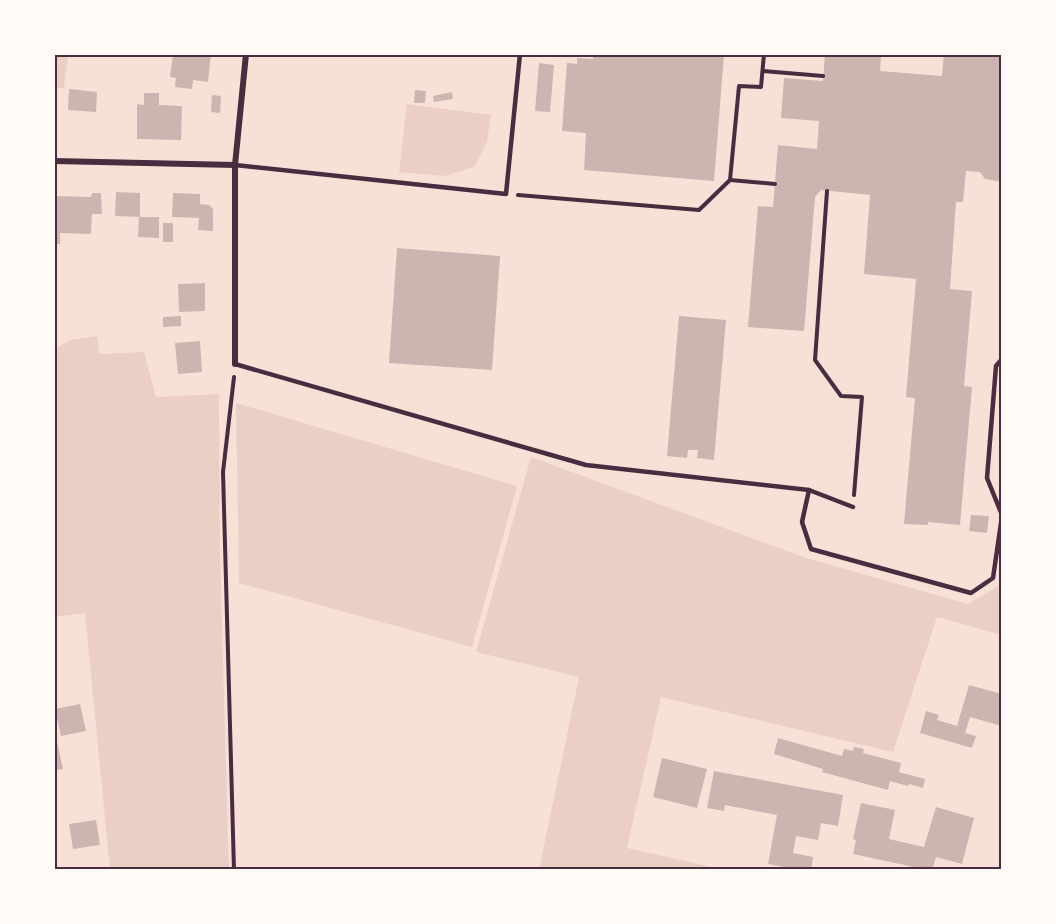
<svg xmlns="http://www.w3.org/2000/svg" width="1056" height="924" viewBox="0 0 1056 924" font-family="'Times New Roman',serif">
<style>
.green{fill:#ebcfc5}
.building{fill:#ccb4b1}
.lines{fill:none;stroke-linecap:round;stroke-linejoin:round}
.path{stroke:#4a2c40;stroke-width:4}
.service{stroke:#4a2c40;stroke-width:4.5}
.minor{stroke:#4a2c40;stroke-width:6}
.neatline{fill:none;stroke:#4a2c40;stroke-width:2}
</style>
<rect width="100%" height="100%" fill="#f7e1d7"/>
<!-- green -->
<g class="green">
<polygon points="54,54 68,54 64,88 54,88"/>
<polygon points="407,104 491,115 487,142 474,167 445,176 399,172"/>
<polygon points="97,336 100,354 144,352 156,397 219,394 220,554 229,870 110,870 85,613 54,617 54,349 71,340"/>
<polygon points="236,403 517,486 472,647 239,583"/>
<polygon points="531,457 806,558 968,604 1001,584 1002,577 1002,635 937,617 893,752 661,697 627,848 726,870 539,870 579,677 476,652"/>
</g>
<!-- building -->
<g class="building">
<polygon points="173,54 211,54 208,82 193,80 192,89 175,87 176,78 170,77"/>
<polygon points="593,54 724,54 714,181 584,170 586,133 562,131 567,63 577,64 577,58 593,59"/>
<polygon points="825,54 881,54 880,71 942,76 944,54 1002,54 1002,182 985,179 980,172 966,171 963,202 956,202 950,289 972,291 964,386 972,387 960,525 928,522 928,525 904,524 915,398 906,397 916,279 864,274 870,195 821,190 815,197 804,331 748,327 758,206 773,207 778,145 817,149 819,121 781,118 784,78 823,81"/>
<polygon points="539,63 554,65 550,112 535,111"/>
<polygon points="69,89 97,92 96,112 68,110"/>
<polygon points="415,90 426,91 425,103 414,103"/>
<polygon points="452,92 453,99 434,102 433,96"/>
<polygon points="144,93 159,93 159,105 182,106 181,140 137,139 137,104 144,105"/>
<polygon points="212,95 221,96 220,113 211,112"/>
<polygon points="116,192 140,193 140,217 115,216"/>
<polygon points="92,193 101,193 102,214 92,214 91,234 60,233 60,244 54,244 54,196 91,197"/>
<polygon points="173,193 200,194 200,204 209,205 213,209 213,231 198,230 199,218 172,217"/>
<polygon points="139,217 159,217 159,238 138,237"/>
<rect x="163" y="223" width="10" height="19"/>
<polygon points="397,248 500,256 492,370 389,363"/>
<polygon points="205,283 205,311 179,312 178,284"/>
<polygon points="181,316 181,326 163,327 163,317"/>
<polygon points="679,316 726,320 714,460 697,458 698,450 688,450 687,458 667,456"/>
<polygon points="200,341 202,372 178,374 175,343"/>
<polygon points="971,515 989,516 987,533 969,531"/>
<polygon points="969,685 1002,694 1002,726 970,717 965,733 976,736 972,748 920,733 926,711 939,715 937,720 957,726"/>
<polygon points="80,704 86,731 61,736 55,709"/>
<polygon points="54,728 63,769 54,771"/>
<polygon points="778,738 842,756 844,749 853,751 854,747 864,749 863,753 901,763 899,772 925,779 923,788 909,784 908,786 890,781 888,790 822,772 823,769 774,754"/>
<polygon points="662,758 707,769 697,808 653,797"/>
<polygon points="714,771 843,795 838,826 821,823 818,840 796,836 793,853 813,857 811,870 800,870 768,864 777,815 725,805 724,811 707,808"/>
<polygon points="861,803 895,810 889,839 924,847 936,807 974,818 962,864 936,857 932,870 928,870 853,854 856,840 853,839"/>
<polygon points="96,820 100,845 73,849 69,824"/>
</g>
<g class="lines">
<!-- path -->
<g class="path">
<polyline points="763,71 823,76"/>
<polyline points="730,180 775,184"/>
<polyline points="827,191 815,360 841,396 862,397 854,495"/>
<polyline points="518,195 699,210 730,180 739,86 761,87 764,54"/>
<polyline points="234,377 223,472 234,870"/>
</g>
<!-- service -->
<g class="service">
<polyline points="235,165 506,194 520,54"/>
<polyline points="1002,359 996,366 987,478 1002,515"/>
<polyline points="235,364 586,465 809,490 853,507"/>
<polyline points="809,490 802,522 811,549 971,593 993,578 1002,516"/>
</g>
<!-- minor -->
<g class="minor">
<polyline points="54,161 235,165"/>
<polyline points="235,364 235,165 246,54"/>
</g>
</g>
<!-- border -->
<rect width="1056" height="924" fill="none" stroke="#fffaf5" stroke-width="111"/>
<rect x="56" y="56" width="944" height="812" class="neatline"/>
</svg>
